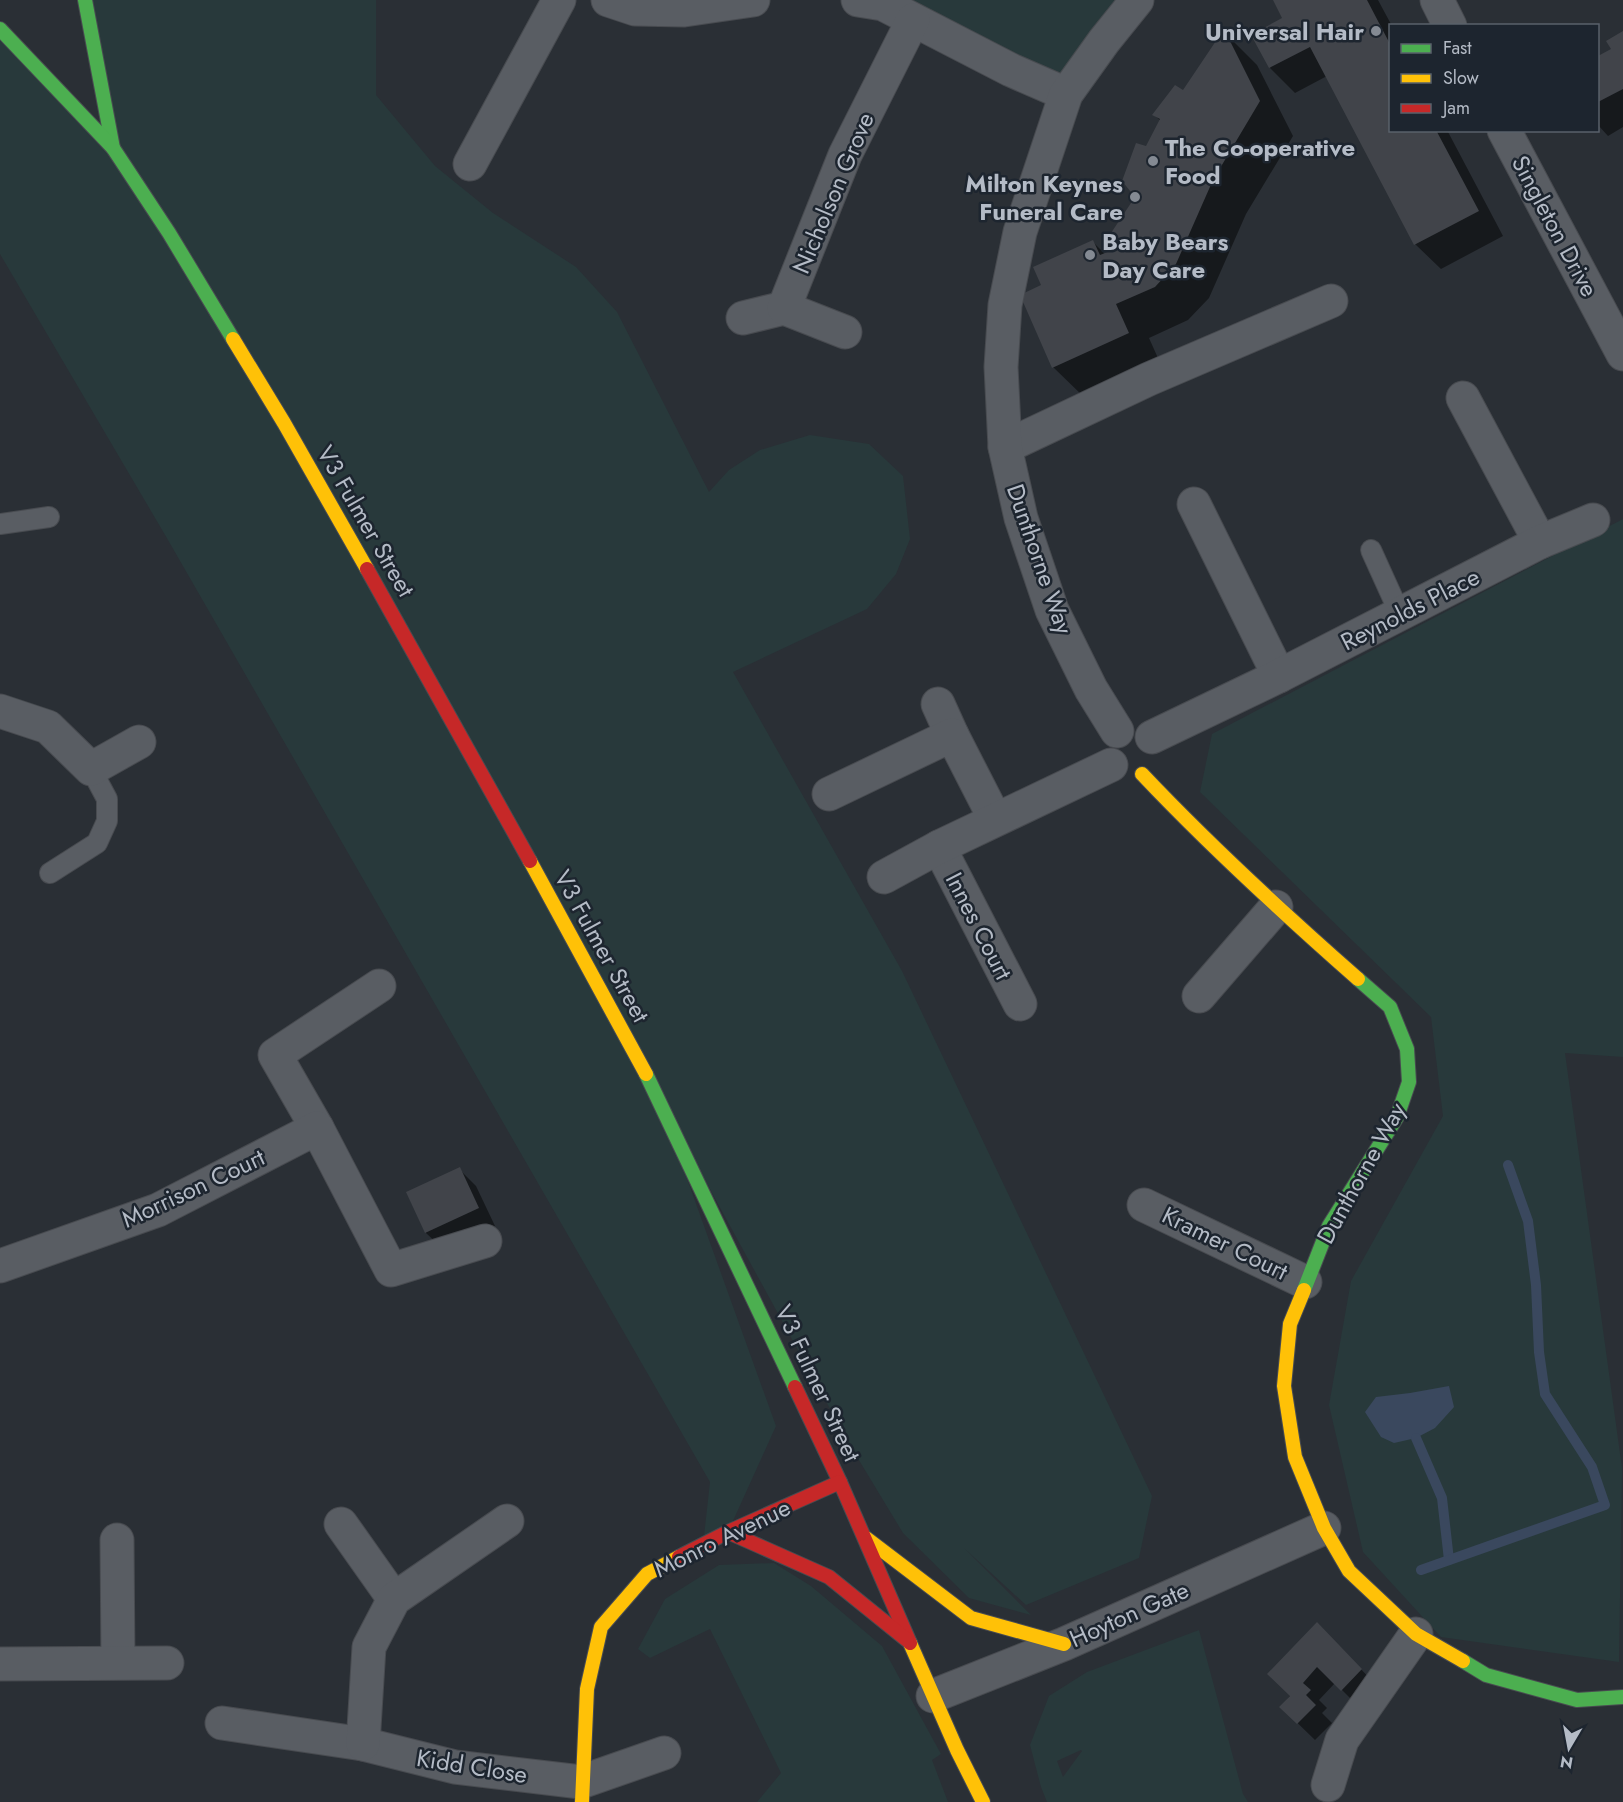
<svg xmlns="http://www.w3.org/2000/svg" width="1623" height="1802" viewBox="0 0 1623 1802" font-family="Jost,sans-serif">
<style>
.green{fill:#28393b;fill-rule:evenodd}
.water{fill:#3a485e}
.shadow{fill:#0007}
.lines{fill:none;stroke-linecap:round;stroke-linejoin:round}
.stream{stroke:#3a485e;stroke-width:10}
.building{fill:#41444a}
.lane-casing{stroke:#484b50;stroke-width:22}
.street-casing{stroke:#484b50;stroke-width:35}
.fast-casing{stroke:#484b50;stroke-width:16}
.slow-casing{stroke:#484b50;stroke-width:16}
.jam-casing{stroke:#484b50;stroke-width:16}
.lane{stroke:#595d63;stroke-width:20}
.street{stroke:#595d63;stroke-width:33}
.fast{stroke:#4caf50;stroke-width:14}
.slow{stroke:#ffc107;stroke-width:14}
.jam{stroke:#c62828;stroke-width:14}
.poi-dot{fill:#848a93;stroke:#1d252f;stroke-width:2}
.labels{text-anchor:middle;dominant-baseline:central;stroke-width:5;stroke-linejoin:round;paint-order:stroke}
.poi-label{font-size:24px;font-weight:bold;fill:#b4bbc6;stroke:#1d252f;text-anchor:end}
.street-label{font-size:24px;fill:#b4bbc6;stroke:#1d252f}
</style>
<rect width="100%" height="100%" fill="#2a2f35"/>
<!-- green -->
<g class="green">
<polygon points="85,0 376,0 376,95 435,166 493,213 576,267 617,312 709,492 729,470 760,450 810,435 869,444 903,476 910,539 896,574 867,609 733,672 902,971 1152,1496 1139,1558 1026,1605 964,1548 1031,1615 969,1598 903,1533 851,1447 654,1087 776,1426 728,1532 703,1545 710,1482 168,540 0,254 0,29 112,147"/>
<polygon points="906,0 1137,0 1066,94"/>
<polygon points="1623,519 1623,1057 1565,1053 1622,1468 1619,1662 1441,1637 1363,1552 1329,1405 1351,1281 1443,1116 1431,1017 1200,792 1212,734"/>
<polygon points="774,1563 811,1586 882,1646 941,1754 932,1760 948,1802 757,1802 781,1773 710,1629 650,1658 638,1649 665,1599 719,1565"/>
<path d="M1199,1630L1243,1794L1248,1802H1047L1041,1787L1030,1745L1049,1696L1087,1672ZM1081,1750L1082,1751L1063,1777L1057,1761Z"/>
</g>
<!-- water -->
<polygon class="water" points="1449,1386 1454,1407 1435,1428 1416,1438 1394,1443 1381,1437 1365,1412 1376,1397 1410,1393"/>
<!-- shadow -->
<g class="shadow">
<polygon points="1275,0 1378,0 1392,26 1390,130 1447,130 1503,236 1441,269 1415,244 1327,76 1295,93 1270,68 1284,18"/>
<polygon points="1224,32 1257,65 1293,136 1246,214 1209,298 1188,320 1149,338 1162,367 1087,400 1053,367 1043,286 1093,242 1106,255 1117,250 1137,197 1146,148 1161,121 1154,115 1183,92"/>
<polygon points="1623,33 1623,127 1608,136 1598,125 1598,57 1613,50"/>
<polygon points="459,1169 476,1186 495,1226 443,1249 426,1233 408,1193"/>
<polygon points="1334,1641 1378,1687 1359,1707 1335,1683 1319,1700 1327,1708 1322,1713 1332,1723 1315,1740 1281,1707"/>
</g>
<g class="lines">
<!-- stream -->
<g class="stream">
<polyline points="1416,1438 1442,1498 1449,1560"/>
<polyline points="1421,1570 1605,1505 1592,1467 1545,1394 1539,1352 1536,1285 1528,1221 1508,1165"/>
</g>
</g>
<!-- building -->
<g class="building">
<polygon points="1273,0 1367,0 1390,44 1390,130 1436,130 1479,211 1414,245 1310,47 1269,68 1251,35 1282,18"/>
<polygon points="1224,29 1260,101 1213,180 1176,264 1155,287 1116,304 1129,333 1052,368 1020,295 1041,285 1033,267 1093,240 1100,255 1115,249 1109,236 1135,197 1122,181 1136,143 1146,146 1160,119 1152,115 1175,85 1183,90"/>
<polygon points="1623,31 1623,89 1598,102 1598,56 1611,49 1606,41"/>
<polygon points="460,1167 479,1208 425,1233 406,1192"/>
<polygon points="1317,1622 1362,1669 1341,1691 1317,1667 1303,1683 1311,1690 1306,1695 1316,1705 1297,1724 1279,1707 1290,1696 1267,1674"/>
</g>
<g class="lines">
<!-- lane casing -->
<g class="lane-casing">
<g id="lane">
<polyline points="0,524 49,517"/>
<polyline points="1371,550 1400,614"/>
<polyline points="50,873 97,843 107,821 107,799 91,769"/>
</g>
</g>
<!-- street casing -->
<g class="street-casing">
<g id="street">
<polyline points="608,0 635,9 684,10 753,0"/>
<polyline points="858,0 883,4 1011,70 1066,94"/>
<polyline points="1437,0 1450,26"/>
<polyline points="1504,130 1623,354"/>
<polyline points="470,164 559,0"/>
<polyline points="743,318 784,308"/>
<polyline points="845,332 784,308 845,155 913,20"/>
<polyline points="1463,398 1540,542"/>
<polyline points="1005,447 1149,379 1331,301"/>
<polyline points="1194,504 1279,676"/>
<polyline points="938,704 952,735"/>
<polyline points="0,711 48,727 91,769 139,742"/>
<polyline points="1117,731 1091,689 1052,610 1021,518 1005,447 1001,367 1005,305 1020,232 1066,94 1104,41 1137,0"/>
<polyline points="1152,737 1279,676 1540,542 1593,520"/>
<polyline points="829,794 952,735 995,819"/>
<polyline points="939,847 1020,1004"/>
<polyline points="884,877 939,847 1111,765"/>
<polyline points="1199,996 1276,907"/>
<polyline points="317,1128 275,1055 379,986"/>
<polyline points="1144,1205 1305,1282"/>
<polyline points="0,1266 158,1210 317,1128 391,1270 485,1241"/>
<polyline points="341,1524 394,1599"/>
<polyline points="117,1540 118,1662"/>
<polyline points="0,1664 167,1663"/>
<polyline points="933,1696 1064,1644 1324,1528"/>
<polyline points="222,1723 363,1744 455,1767 581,1782 664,1753"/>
<polyline points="363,1744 369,1647 394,1599 507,1521"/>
<polyline points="1328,1785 1342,1740 1416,1634"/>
</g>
</g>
<!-- fast casing -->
<g class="fast-casing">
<g id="fast">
<polyline points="85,0 113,148"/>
<polyline points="0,29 113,148 169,233 233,339"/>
<polyline points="646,1074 795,1387"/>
<polyline points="1304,1290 1329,1226 1397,1117 1409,1082 1407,1049 1390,1007 1358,979"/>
<polyline points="1463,1661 1486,1675 1577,1700 1623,1697"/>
</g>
</g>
<!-- slow casing -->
<g class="slow-casing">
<g id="slow">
<polyline points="233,339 284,423 367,569"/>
<path d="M1142,774C1210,846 1283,913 1358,979"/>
<polyline points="530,861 646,1074"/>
<polyline points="1304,1290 1290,1324 1284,1386 1295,1457 1324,1528 1349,1571 1416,1634 1463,1661"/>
<polyline points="866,1538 971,1618 1064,1644"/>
<polyline points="910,1643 957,1750 983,1802"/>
<polyline points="582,1802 587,1689 601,1627 647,1574 679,1557"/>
</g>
</g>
<!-- jam casing -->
<g class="jam-casing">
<g id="jam">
<polyline points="367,569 530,861"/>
<polyline points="795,1387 840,1482 910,1643"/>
<polyline points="728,1532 829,1577 907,1640"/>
<polyline points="679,1557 728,1532 840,1482"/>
</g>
</g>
<!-- lane -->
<use href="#lane" class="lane"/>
<!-- street -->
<use href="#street" class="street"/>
<!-- fast -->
<use href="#fast" class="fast"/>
<!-- slow -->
<use href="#slow" class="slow"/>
<!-- jam -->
<use href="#jam" class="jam"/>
</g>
<!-- markers -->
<g class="poi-dot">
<circle cx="1376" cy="31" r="6"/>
<circle cx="1153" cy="161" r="6"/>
<circle cx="1135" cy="197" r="6"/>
<circle cx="1090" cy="255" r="6"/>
</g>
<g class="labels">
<!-- poi labels -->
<g class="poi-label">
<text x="1364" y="31">Universal Hair</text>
<text x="1165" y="147" text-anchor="start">The Co-operative<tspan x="1165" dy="28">Food</tspan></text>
<text x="1123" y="183">Milton Keynes<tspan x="1123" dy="28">Funeral Care</tspan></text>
<text x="1102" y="241" text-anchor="start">Baby Bears<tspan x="1102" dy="28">Day Care</tspan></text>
</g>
<!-- street labels -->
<g class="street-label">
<text transform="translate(833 193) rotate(-67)">Nicholson Grove</text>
<text transform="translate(1555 226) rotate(62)">Singleton Drive</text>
<text transform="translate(366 521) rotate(60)">V3 Fulmer Street</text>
<text transform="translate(1040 559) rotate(71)">Dunthorne Way</text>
<text transform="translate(1410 609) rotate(-27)">Reynolds Place</text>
<text transform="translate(979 926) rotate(63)">Innes Court</text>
<text transform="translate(602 946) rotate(61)">V3 Fulmer Street</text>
<text transform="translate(1361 1173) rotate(-61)">Dunthorne Way</text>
<text transform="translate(193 1188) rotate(-25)">Morrison Court</text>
<text transform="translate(1225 1243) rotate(26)">Kramer Court</text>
<text transform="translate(818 1383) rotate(65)">V3 Fulmer Street</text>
<text transform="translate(722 1538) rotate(-26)">Monro Avenue</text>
<text transform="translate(1129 1614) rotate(-24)">Hoyton Gate</text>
<text transform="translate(472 1766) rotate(9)">Kidd Close</text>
</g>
</g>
<!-- legend -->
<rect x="1389" y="24" width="210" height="108" fill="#1d252f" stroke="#59616b" stroke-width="1.5"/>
<rect x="1401" y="44" width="30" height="9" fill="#4caf50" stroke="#59616b" stroke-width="1.5"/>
<text x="1443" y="54" font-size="18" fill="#b4bbc6">Fast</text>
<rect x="1401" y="74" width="30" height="9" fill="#ffc107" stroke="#59616b" stroke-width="1.5"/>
<text x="1443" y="84" font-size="18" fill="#b4bbc6">Slow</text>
<rect x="1401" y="104" width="30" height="9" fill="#c62828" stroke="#59616b" stroke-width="1.5"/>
<text x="1443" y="114" font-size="18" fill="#b4bbc6">Jam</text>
<!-- north arrow -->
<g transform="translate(1569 1748) rotate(190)" stroke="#1d252f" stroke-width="4.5" paint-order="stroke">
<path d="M0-4.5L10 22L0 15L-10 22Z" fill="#b4bbc6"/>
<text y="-9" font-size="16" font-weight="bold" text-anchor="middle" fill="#b4bbc6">N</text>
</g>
</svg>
